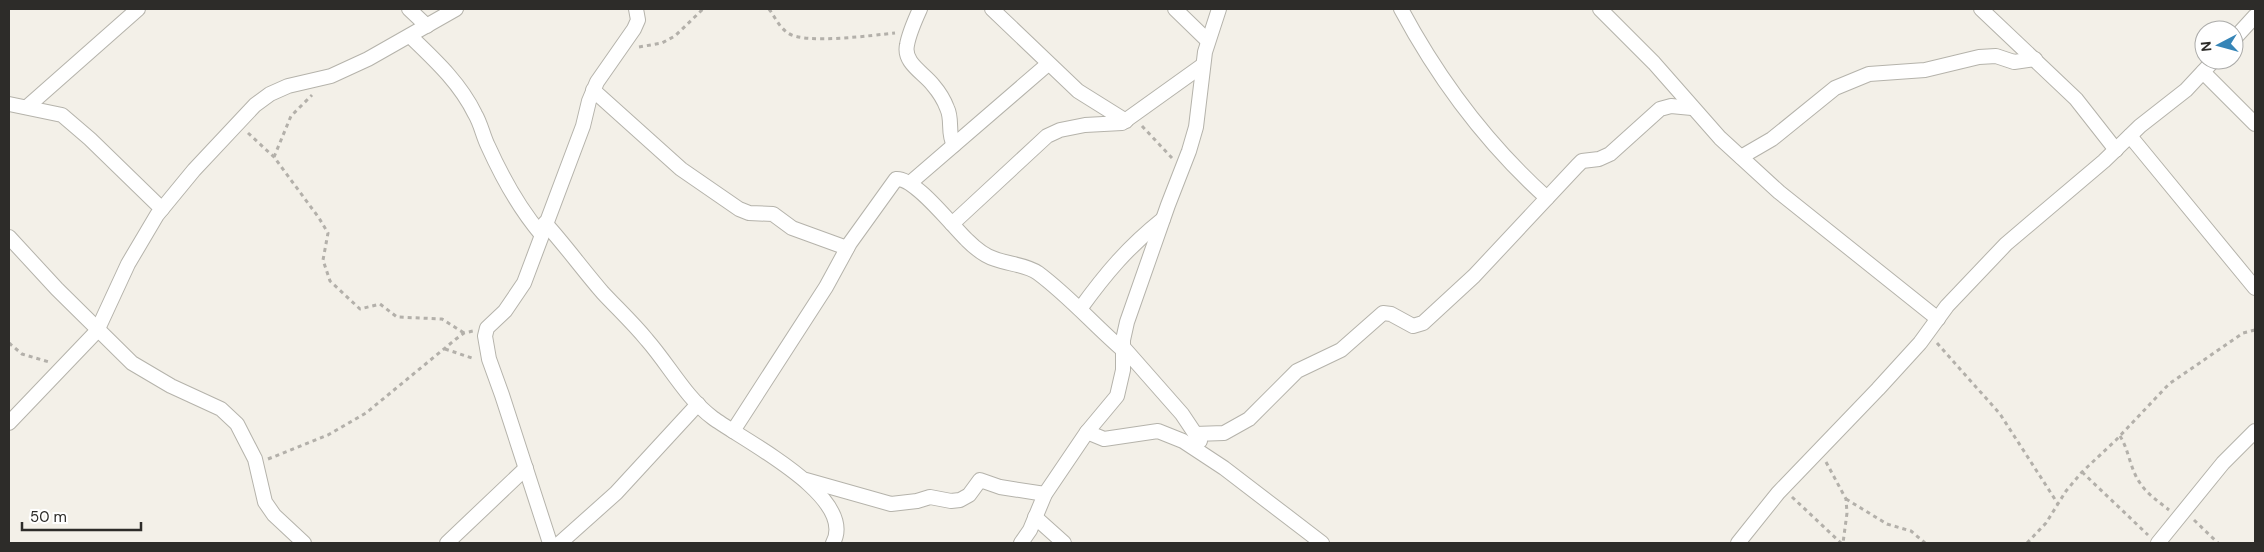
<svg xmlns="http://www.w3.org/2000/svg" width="2264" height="552" viewBox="0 0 2264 552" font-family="'DM Sans',sans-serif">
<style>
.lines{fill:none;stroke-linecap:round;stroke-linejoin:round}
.street-casing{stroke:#b5b3ab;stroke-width:16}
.path{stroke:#b3b0aa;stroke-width:3;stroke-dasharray:4 4;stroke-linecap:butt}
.street{stroke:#fff;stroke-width:14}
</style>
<rect width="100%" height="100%" fill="#f3f0e8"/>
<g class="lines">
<!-- street casing -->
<g class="street-casing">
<g id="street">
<polyline points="409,9 427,26"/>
<path d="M920,9C915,20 909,33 907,45C903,63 924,73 933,85C939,92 944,100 947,108C953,120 947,133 954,145"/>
<polyline points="992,9 1078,91 1126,121"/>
<polyline points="1175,9 1208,41"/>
<path d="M1401,9C1439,80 1487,144 1547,198"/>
<polyline points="1600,9 1654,63 1720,138 1779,192 1938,319"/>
<polyline points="1981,9 2076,99 2116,150"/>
<path d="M410,36C435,60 460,83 475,114C481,124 483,136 488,146C502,177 519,208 541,234"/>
<polyline points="2234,39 2255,16"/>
<polyline points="2203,72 2255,124"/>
<polyline points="593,90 681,169 739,209 749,213 773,214 792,228 847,248"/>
<polyline points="9,104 62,115 90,139 162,209"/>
<polyline points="27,107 138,9"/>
<polyline points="2130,136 2255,288"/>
<polyline points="1741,157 1772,139 1835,88 1869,74 1925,70 1979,57 1996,56 2014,62 2035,59"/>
<polyline points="910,183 1048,64"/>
<path d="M545,223C565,245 583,270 603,293C618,309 633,323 647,340C669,365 686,398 713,418C743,440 858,497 833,543"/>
<polyline points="952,224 1047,136 1060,130 1085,125 1122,123 1203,65"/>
<polyline points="9,237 57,289 132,363 171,386 221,409 237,424 255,459 265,502 274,515 304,543"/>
<path d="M1080,309C1106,273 1128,247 1163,219"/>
<polyline points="1123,347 1182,414 1200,441"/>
<polyline points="9,423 97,331 128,264 157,215 194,170 255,105 270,94 288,86 331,76 368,59 456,9"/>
<path d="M733,431L826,287L850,243L896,179C915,177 953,227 967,240C975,248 984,256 995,259C1008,264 1027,265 1038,273C1069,296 1094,325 1123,350"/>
<polyline points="1087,432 1104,439 1158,431 1183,441 1224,468 1322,543"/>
<polyline points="1195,434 1224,433 1249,419 1297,371 1341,350 1383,313 1391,314 1413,326 1423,323 1474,276 1577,166 1582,161 1599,159 1610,154 1660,109 1671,106 1692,108"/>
<polyline points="806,480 891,504 917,501 930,497 951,501 960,500 969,495 980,480 1000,487 1045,494"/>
<polyline points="1035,517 1064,543"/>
<polyline points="447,543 526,468"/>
<polyline points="550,543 502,395 489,359 485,336 487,328 505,311 524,283 583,126 589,101 597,82 634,29 638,20 636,9"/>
<polyline points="560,543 616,493 698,404"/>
<polyline points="1021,543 1030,530 1045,494 1087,432 1117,396 1123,370 1123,340 1127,322 1168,205 1189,151 1196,127 1205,52 1219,9"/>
<polyline points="1738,543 1778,493 1878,389 1920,343 1947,306 2006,244 2104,161 2140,126 2186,90 2214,60"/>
<polyline points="2158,543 2223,463 2255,431"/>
</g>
</g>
<!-- path -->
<g class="path">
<path d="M769,9C775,17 779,27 788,33C804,45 874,35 895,33"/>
<polyline points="639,47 662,43 675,36 703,9"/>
<polyline points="1142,126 1172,158"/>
<polyline points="248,133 274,157 319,218 328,233 323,260 330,281 360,309 380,304 397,317 442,319 464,333"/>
<polyline points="274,157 291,116 312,95"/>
<polyline points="9,343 22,354 49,362"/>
<polyline points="1937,343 2000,414 2058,504"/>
<polyline points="445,349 475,359"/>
<path d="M2120,436C2129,450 2130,469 2140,483C2147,494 2158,501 2169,510"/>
<polyline points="268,459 328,435 366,413 456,339 464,333 473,331"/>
<polyline points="1826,462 1846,499 1847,513 1843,543"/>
<polyline points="2082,472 2148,535"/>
<polyline points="1792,497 1841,543"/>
<polyline points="1846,499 1887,524 1911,531 1925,543"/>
<polyline points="2194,520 2218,543"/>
<polyline points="2027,543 2046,523 2066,491 2082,472 2116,440 2169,384 2243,333 2255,330"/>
</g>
<!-- street -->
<use href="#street" class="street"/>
</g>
<!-- border -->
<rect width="2264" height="552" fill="none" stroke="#2d2c29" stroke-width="20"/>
<!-- north arrow -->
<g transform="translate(2219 45) rotate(264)"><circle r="24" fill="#ffffff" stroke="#ababa9"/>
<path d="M0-4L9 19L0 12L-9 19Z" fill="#3685b7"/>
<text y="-8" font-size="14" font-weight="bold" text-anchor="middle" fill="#2d2c29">N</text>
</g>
<!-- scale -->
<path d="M22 522v8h119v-8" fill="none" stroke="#2d2c29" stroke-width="2.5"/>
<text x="30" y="522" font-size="15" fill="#2d2c29" stroke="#ffffff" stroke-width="4" paint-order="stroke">50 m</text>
</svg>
